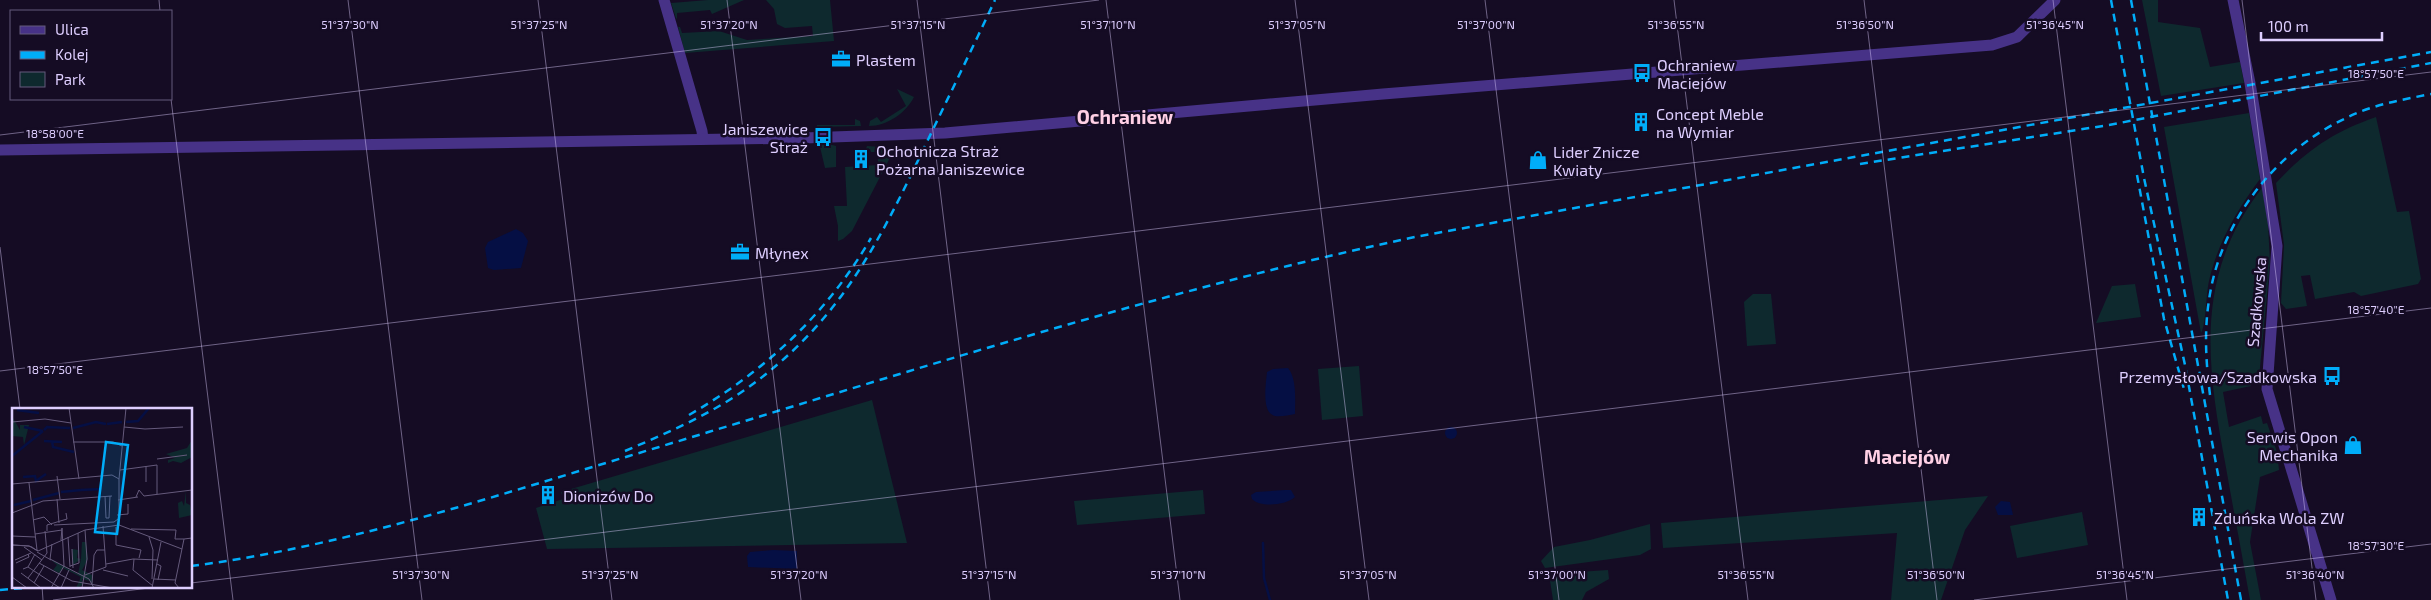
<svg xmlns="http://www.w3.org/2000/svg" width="2431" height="600" viewBox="0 0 2431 600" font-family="'Exo 2',sans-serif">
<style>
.green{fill:#0e292e}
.water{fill:#050f44}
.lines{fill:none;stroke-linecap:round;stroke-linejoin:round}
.stream{stroke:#050f44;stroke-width:2.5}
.minor{stroke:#473287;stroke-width:11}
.rail{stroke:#00adf9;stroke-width:2.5;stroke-dasharray:8 6;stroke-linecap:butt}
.ticks{fill:none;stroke:#deceff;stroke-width:1;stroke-opacity:0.45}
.labels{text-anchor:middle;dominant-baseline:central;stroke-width:5;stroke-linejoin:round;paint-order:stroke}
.poi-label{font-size:16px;fill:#deceff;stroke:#150c24;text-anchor:start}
.street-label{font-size:16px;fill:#deceff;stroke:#150c24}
.quarter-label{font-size:19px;font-weight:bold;fill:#ffd0e5;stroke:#150c24}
.inset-river{fill:none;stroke:#050f44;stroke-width:2.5}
.inset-road{fill:none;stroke:#655a7c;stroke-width:1}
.view{fill:#00adf9;fill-opacity:0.15;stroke:#00adf9;stroke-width:2.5}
.inset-edge{fill:none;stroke:#deceff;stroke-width:2.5}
.ticks-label{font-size:12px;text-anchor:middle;fill:#deceff;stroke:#150c24;stroke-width:5;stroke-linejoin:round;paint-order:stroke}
</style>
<rect width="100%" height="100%" fill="#150c24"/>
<!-- green -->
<g class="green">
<polygon points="708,0 744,0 712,14 710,10 677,13 677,19 676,18 671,3"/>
<polygon points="766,0 830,0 834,41 685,53 678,27 680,27 682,33 719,31 747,40 813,36 812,26 785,28 777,24 774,9"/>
<polygon points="2142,0 2158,0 2158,22 2200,28 2210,67 2240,62 2244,83 2161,96"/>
<path d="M897,89L914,97C906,113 887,126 869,126L870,121L877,117L881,122L906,106Z"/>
<path d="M2249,113L2260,179C2237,210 2218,242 2209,281C2206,293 2206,326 2201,333L2164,127Z"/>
<path d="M2376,117L2397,212L2409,211L2421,279L2418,284L2361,296L2354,292L2315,299L2310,275L2301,276L2307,306L2286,309L2281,303L2284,245L2276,183C2307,150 2333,132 2376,117Z"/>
<polygon points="855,119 860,121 861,126 817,127 817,125 855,125"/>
<polygon points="824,144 825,147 829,146 829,144 836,146 836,167 825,168 820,147 815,147 815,145"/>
<polygon points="867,146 895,148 852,231 843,239 838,241 838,226 834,206 847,206 845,167 878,165 878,152 871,152 870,149 866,149"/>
<path d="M2262,188L2268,223L2270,263L2259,378L2250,380L2251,386L2223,392L2229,427L2261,416L2263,424L2267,423L2277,452L2279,470L2260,477L2250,542L2261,600H2250C2242,554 2233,508 2225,462C2206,361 2195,274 2262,188Z"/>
<polygon points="2135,284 2141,317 2096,323 2112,286"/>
<polygon points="1753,294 1771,294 1776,344 1747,346 1744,302"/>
<polygon points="1359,366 1363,416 1322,420 1318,369"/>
<polygon points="872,400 907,543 547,549 536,508 563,499 561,492"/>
<polygon points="1203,490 1205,514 1077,525 1074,501"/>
<polygon points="1988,496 1965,530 1941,600 1891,600 1897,533 1663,548 1661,523"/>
<polygon points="2082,512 2088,545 2017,558 2010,526"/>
<polygon points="1650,524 1651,549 1640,555 1545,568 1541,561 1554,547 1590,540"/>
<polygon points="1608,570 1609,579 1586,592 1582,600 1553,600 1549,574"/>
</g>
<!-- water -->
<g class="water">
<polygon points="516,229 523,233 528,241 521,268 494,270 488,268 485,248 488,242"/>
<path d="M1288,368C1297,379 1295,400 1295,414C1289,415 1281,417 1275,416C1261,413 1266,383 1267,372L1273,369Z"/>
<circle cx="1451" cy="433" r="6"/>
<path d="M1285,490H1291L1295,497C1287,505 1260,508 1252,499L1251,495L1256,492Z"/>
<polygon points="2001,501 2010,502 2013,515 1998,515 1995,507"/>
<polygon points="773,550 797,551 797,569 748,567 747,556 750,552"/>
</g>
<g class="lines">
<!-- stream -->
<polyline class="stream" points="1263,543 1264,578 1270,600"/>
<!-- minor -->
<g class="minor">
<polyline points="664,0 702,131 703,139"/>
<polyline points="2233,0 2250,83 2277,246 2267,389 2331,600"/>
<polyline points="0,150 804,138 945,133 1383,94 1992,45 2017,37 2055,0"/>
</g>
<!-- rail -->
<g class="rail">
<polyline points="2111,0 2144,178 2185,365 2228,600"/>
<polyline points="2131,0 2241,600"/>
<polyline points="1860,164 2109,125 2431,63"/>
<polyline points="2137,175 2164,319 2184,389"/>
<path d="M2210,395C2206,363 2204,332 2209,300C2220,223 2273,153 2344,119C2371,105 2401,100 2431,94"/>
<path d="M689,415C765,371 827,314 871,238"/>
<path d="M625,451C667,433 709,415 746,389C839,323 877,246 925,146C948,98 972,49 995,0"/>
<path d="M191,566C341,547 485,499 629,456C890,378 1149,293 1415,237L2431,52"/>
<polyline points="0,590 48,586"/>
</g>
</g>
<!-- ticks -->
<path class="ticks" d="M159,0L160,11M348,0L422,600M538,0L612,600M727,0L801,600M917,0L990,600M1106,0L1180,600M1295,0L1369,600M1485,0L1559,600M1674,0L1748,600M1864,0L1937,600M2053,0L2127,600M2242,0L2316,600M171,99L233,600M0,135L1099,0M0,247L20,409M0,371L2431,72M191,583L2431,308M42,586L43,600M53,600L165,586M1974,600L2431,544"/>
<!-- icons -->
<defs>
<g id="office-bare" transform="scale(1.5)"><path d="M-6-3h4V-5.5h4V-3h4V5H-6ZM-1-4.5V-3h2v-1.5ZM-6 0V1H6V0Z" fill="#00adf9" stroke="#150c24" stroke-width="2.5" paint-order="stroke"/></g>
<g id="bus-bare" transform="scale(1.5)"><path d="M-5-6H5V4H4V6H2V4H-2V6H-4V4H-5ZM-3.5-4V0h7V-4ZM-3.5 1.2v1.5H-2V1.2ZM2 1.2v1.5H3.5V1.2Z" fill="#00adf9" stroke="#150c24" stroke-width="2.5" paint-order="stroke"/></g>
<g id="building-bare" transform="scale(1.5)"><path d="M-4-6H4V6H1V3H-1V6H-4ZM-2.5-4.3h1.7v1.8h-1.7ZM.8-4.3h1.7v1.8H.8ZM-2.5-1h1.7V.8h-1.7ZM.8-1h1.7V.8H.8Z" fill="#00adf9" stroke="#150c24" stroke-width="2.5" paint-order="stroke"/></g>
<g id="shop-bare" transform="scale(1.5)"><path d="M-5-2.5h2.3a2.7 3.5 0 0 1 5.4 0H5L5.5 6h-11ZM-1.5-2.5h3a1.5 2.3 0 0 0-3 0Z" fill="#00adf9" stroke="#150c24" stroke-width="2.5" paint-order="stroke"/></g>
</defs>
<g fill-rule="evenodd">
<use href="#office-bare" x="841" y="59"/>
<use href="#bus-bare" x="1642" y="73"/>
<use href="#building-bare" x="1641" y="122"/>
<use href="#bus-bare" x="823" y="137"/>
<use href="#building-bare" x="861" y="159"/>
<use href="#shop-bare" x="1538" y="160"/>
<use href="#office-bare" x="740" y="252"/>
<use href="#bus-bare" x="2332" y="376"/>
<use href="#shop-bare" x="2353" y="445"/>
<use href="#building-bare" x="548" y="495"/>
<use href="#building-bare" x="2199" y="517"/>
</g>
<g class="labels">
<!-- poi labels -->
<g class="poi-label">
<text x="856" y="59">Plastem</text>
<text x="1657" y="64">Ochraniew<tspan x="1657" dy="18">Maciejów</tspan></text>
<text x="1656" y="113">Concept Meble<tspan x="1656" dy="18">na Wymiar</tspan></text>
<text x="808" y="128" text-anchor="end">Janiszewice<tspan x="808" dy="18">Straż</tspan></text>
<text x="876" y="150">Ochotnicza Straż<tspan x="876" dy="18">Pożarna Janiszewice</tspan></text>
<text x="1553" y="151">Lider Znicze<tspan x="1553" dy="18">Kwiaty</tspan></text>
<text x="755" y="252">Młynex</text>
<text x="2317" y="376" text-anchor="end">Przemysłowa/Szadkowska</text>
<text x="2338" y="436" text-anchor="end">Serwis Opon<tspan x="2338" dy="18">Mechanika</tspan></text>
<text x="563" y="495">Dionizów Do</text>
<text x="2214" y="517">Zduńska Wola ZW</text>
</g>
<!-- street labels -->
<g class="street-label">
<text transform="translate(2256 302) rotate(-85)">Szadkowska</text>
</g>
<!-- quarter labels -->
<g class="quarter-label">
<text x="1125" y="116">Ochraniew</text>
<text x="1907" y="456">Maciejów</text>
</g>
</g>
<!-- overview -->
<g transform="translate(12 408)">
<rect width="180" height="180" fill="#150c24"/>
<path d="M1,10L8,22V17H17L12,37L11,29L0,28ZM180,32V49L169,55L161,53L156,55V52L163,50L154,46L175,40ZM174,83V95L178,97L180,107L167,110L166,95L170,93L172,98ZM70,134H74L76,151L70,162L80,167L81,180L78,173L70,171L71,177L64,180L69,169L51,160L47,165L41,162L45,157L38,151L66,166L69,151L61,157L60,141L66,142L65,150L69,151Z" fill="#0e292e"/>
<path class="inset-river" d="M5,2L27,5M114,14L126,13L137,0M95,16L110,14M12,19L31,23M61,20L84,14L94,16M32,22L35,19L58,20M32,33L50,34M40,33L41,39L62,44M0,48L31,23M11,69L23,68L24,73L34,66M69,82L90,81M49,84L69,82M21,92L47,85M2,97L19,93"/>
<path class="inset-road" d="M57,0L67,71M0,14L33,11L59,15M112,19L133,21L171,19M61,34H101L110,38M145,51L175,47M108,62L145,57V86M45,68L48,91M134,74V58M17,75L25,142M0,76L100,67L107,71M93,88L94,110H97L98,88M124,89L127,82L132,88L180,82M45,91L47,115M106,92L126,89M0,105L31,93L100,88M105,107L116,106V96M21,112L32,109L40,117M42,117L102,114L106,111M107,117V71L114,0M107,117L170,141M104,119V137L129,142L127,150M119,121L164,122L163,131H172M35,123V117L55,111L54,105M23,126L50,122M0,128L23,129M56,129L58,159M137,129L141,142L140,171M0,137H1L17,138L20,139L24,142H25L26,143L17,138ZM12,139L30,152M60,141L61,160M26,143L73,122L107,117M25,144L39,152M38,151L40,136M38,151L77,171L82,180M122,151L121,162L141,178M3,152L19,145M4,155L17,149L16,146M27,155L60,173L101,180M94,156L121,151L146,152M145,156L149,158L146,172M58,158L67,155L66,125M16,159L48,180M11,161L16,159L23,146M91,162L116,168M9,165L29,180M73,167L94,159L91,118M0,169L15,180M16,170L35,145L33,123M142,171L164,172M22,175L32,158M80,176L82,147L85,142H93M39,180L52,158L50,120L49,132M49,180L57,162M70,180L75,151L73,122M140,180L149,134M167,180L163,175L172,131L180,130"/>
<path class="view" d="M94,34L116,37L105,126L83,124Z"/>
<rect width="180" height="180" class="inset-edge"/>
</g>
<g class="ticks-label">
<text x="350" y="29">51°37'30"N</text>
<text x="539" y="29">51°37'25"N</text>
<text x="729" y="29">51°37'20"N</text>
<text x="918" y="29">51°37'15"N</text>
<text x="1108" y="29">51°37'10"N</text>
<text x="1297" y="29">51°37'05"N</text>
<text x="1486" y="29">51°37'00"N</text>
<text x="1676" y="29">51°36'55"N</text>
<text x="1865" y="29">51°36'50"N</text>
<text x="2055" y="29">51°36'45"N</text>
<text x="2376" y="78">18°57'50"E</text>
<text x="55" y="138">18°58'00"E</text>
<text x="2376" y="314">18°57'40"E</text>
<text x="55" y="374">18°57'50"E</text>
<text x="2376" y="550">18°57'30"E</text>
<text x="421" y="579">51°37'30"N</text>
<text x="610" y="579">51°37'25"N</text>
<text x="799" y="579">51°37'20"N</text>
<text x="989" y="579">51°37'15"N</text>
<text x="1178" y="579">51°37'10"N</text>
<text x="1368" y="579">51°37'05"N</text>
<text x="1557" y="579">51°37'00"N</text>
<text x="1746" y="579">51°36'55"N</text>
<text x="1936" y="579">51°36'50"N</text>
<text x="2125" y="579">51°36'45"N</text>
<text x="2315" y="579">51°36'40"N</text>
</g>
<!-- legend -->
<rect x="10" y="10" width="162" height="90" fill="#150c24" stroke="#655a7c"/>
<rect x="20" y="26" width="25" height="8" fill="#473287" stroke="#655a7c"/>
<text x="55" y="35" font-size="15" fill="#deceff">Ulica</text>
<rect x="20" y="51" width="25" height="8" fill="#00adf9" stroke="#655a7c"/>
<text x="55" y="60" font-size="15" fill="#deceff">Kolej</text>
<rect x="20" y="72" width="25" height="15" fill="#0e292e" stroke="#655a7c"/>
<text x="55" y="85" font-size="15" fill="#deceff">Park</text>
<!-- scale -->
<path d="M2261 32v8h121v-8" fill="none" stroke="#deceff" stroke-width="2.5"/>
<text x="2268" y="32" font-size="15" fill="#deceff" stroke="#150c24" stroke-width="4" paint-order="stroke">100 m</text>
</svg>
